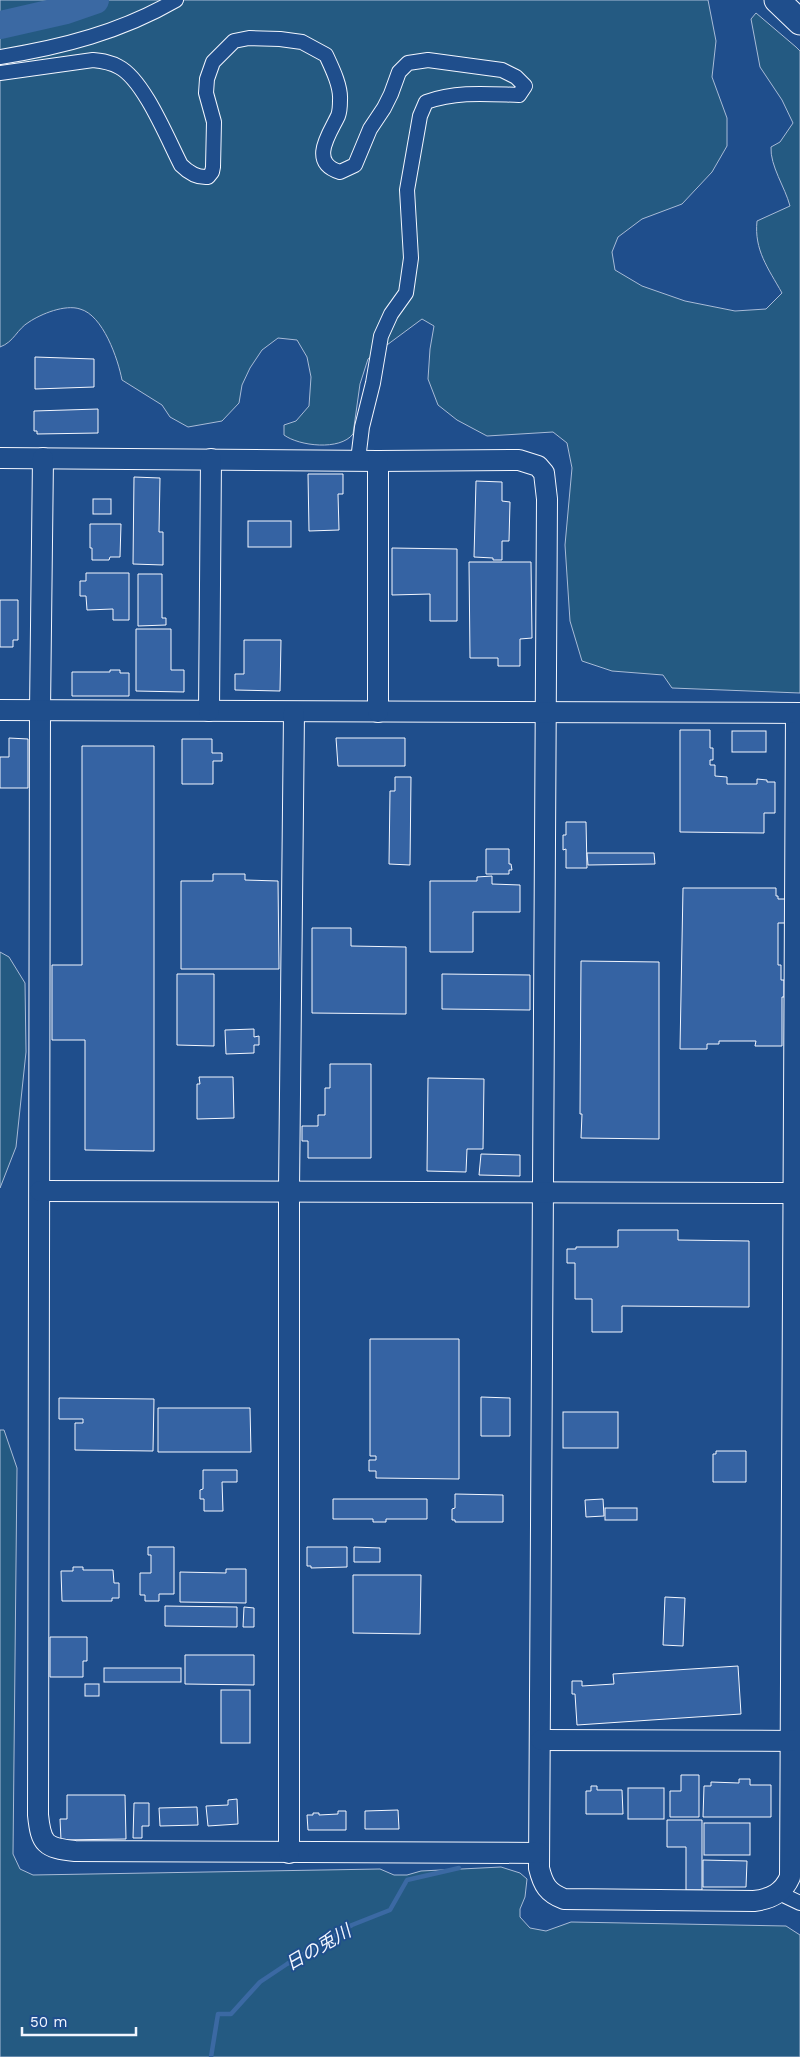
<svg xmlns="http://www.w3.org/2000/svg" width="800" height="2057" viewBox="0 0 800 2057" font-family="'Work Sans','Noto Sans JP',sans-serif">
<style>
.green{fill:#245a82;stroke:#a8bbd7}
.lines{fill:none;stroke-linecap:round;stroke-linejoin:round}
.stream{stroke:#3b69a3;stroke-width:4.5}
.river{stroke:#3b69a3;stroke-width:28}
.building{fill:#3563a3;stroke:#f2f6ff}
.street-casing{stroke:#f2f6ff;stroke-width:16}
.secondary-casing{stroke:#f2f6ff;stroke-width:22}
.highway-casing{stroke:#f2f6ff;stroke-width:27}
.street{stroke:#1f4e8c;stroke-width:14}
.secondary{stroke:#1f4e8c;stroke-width:20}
.highway{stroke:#1f4e8c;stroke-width:25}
.labels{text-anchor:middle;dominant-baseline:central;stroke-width:4;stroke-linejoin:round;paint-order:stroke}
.water-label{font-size:18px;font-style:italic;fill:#f2f6ff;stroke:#1f4e8c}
</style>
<rect width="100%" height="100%" fill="#1f4e8c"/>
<!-- green -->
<g class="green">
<path d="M0,0H708L716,41L712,77L727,118V146L712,172L682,204L642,219L618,237L612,252L615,270L642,286L685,301L735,311L766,309L782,293C768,268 754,250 757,221L790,206C785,187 770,166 771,147L780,142L793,123L782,100L760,67L751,19L756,13L796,47L800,51V693L672,688L663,675L612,671L582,661L570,621L565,545L572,468L567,443L553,432L487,436L457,420L438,405L428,379L430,349L434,326L422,319L368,359L360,384L353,434C340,451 299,446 284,435V425L296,421L309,406L311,377L307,357L297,340L278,338L262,350L250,368L242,385L239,403L222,421L188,427L170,417L162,405L122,380C118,359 103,315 80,309C65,304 41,314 29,322C17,329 14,342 0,347Z"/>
<polygon points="0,952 9,957 25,983 26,1052 16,1147 0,1188"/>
<polygon points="0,1430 4,1430 17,1468 13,1854 20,1869 33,1875 380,1869 394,1875 407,1875 421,1871 501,1867 520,1873 527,1879 525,1897 520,1909 520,1917 530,1928 546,1931 571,1922 786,1926 800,1935 800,2057 0,2057"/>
</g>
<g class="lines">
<!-- stream -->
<polyline class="stream" points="211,2057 218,2014 231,2014 260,1982 287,1964 352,1925 390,1910 407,1880 459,1868"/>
<!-- river -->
<polyline class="river" points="0,25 66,10 95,0"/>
</g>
<!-- building -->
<g class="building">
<polygon points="35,357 94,359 94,387 35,389"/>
<polygon points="98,409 98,433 37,434 37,431 34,431 34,411"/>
<polygon points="308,474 343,474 343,494 338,494 339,530 309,531"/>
<polygon points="134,477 160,478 159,532 163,532 163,565 133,564"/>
<polygon points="476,481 502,482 502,501 510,502 509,541 502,541 502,560 493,560 493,558 474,557"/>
<rect x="93" y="499" width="18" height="15"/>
<rect x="248" y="521" width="43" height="26"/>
<polygon points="90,524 121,524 120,557 110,557 109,560 92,560 92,548 90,548"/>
<polygon points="392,548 457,549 457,621 430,621 430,594 392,595"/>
<polygon points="469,562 531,562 532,638 520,639 520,666 498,666 498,658 470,658"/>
<polygon points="86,573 129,573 129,620 113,620 113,609 87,610 86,596 80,596 80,581 86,581"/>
<polygon points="138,574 162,574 162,618 166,618 166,625 138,626"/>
<polygon points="0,600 18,600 18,640 13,640 13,647 0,647"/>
<polygon points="136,629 171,629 171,670 184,670 184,692 136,691"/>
<polygon points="244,640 281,640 280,691 235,690 235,674 244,674"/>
<polygon points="110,670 120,670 120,673 129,673 129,696 72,696 72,672 110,672"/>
<polygon points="680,730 710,730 710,748 713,748 713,760 710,760 710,765 715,765 715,776 727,777 727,784 757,784 757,779 767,780 767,782 775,782 775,813 764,813 764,833 680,832"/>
<rect x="732" y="731" width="34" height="21"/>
<polygon points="9,738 28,739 28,788 0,788 0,757 9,757"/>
<polygon points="336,738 405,738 405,766 338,766"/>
<polygon points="182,739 212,739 212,753 222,753 222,761 213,761 213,784 182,784"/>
<polygon points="82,746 154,746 154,1151 85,1150 85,1040 52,1040 52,965 82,965"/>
<polygon points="395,777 411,777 410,865 389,864 390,791 395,791"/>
<polygon points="566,822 586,822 587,868 566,868 566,849 563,850 563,835 566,835"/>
<polygon points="486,849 509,849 509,864 511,864 512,870 509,870 509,874 486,874"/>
<polygon points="587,853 654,853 655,864 588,865"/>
<polygon points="213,874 245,874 245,880 278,881 279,969 181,969 181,881 213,881"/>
<polygon points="492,876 492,884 520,885 520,912 473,912 473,952 430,952 430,881 477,881 477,877"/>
<polygon points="683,888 776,888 776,896 778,896 778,899 786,899 786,923 778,923 778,965 781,965 781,980 784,980 784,997 782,997 782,1046 755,1046 756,1041 719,1041 719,1044 707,1044 707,1049 680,1049"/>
<polygon points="312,928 351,928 351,946 406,947 406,1014 312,1013"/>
<polygon points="581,961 659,962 659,1139 581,1138 582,1114 580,1114"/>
<polygon points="177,974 214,974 214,1046 177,1045"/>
<polygon points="442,974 530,975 530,1010 442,1009"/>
<polygon points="254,1029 254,1037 259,1036 259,1045 254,1045 254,1053 226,1054 225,1030"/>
<polygon points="330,1064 371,1064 371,1158 308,1158 308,1141 302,1141 302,1126 318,1126 318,1115 325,1115 325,1088 330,1088"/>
<polygon points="199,1077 233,1077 234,1118 197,1119 197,1084 200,1084"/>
<polygon points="428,1078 484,1079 483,1149 467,1149 466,1172 427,1171"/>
<polygon points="481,1154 520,1155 520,1176 479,1175"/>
<polygon points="618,1230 678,1230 678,1240 749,1241 749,1307 622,1306 622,1332 592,1332 592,1299 575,1299 575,1263 567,1263 567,1249 576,1249 576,1247 618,1247"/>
<polygon points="370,1339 459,1339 459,1479 376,1478 376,1471 369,1471 369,1460 376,1460 376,1456 370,1456"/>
<polygon points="481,1397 510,1398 510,1436 481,1436"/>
<polygon points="59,1398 154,1399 153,1451 75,1450 75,1423 83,1423 83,1419 59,1419"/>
<polygon points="158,1408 250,1408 251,1452 158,1452"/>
<rect x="563" y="1412" width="55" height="36"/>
<polygon points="716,1451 746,1451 746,1482 713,1482 713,1454 716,1454"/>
<polygon points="203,1470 237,1470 237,1482 222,1482 223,1511 204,1511 204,1499 200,1499 200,1490 203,1489"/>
<polygon points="455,1494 503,1495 503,1522 455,1522 455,1520 452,1520 452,1509 455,1508"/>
<polygon points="333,1499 427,1499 427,1519 386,1519 386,1522 373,1522 373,1519 333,1519"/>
<polygon points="603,1499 604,1516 586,1517 585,1500"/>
<rect x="605" y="1508" width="32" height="12"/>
<polygon points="148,1547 174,1547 174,1594 159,1594 159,1601 145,1601 145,1595 140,1595 140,1573 151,1573 151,1555 148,1555"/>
<polygon points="307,1547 347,1547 347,1567 311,1568 311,1566 307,1566"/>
<polygon points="354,1547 380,1548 380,1562 354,1562"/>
<polygon points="73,1567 83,1567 83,1570 113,1570 114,1583 119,1583 119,1598 112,1598 112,1601 62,1601 61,1571 73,1571"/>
<polygon points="226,1569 246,1569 246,1603 180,1602 180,1572 226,1573"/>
<polygon points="353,1575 421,1575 420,1634 353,1633"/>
<polygon points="665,1597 685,1598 683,1646 663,1645"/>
<polygon points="165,1606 237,1607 237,1627 165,1626"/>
<polygon points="244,1607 254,1608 254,1627 243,1627"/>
<polygon points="50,1637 87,1637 87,1661 83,1661 83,1677 50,1677"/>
<polygon points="185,1655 254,1655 254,1685 185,1684"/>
<polygon points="738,1666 741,1714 577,1725 575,1694 572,1694 572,1681 582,1681 582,1686 614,1684 613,1674"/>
<rect x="104" y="1668" width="77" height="14"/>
<rect x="85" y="1684" width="14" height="12"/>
<rect x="221" y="1690" width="29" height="53"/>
<polygon points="681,1775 699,1775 699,1817 670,1817 670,1791 681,1791"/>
<polygon points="739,1779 750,1779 750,1785 771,1785 771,1817 703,1817 704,1786 711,1786 711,1782 739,1783"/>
<polygon points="591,1786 597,1786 597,1790 622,1790 623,1814 586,1814 586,1791 591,1791"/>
<rect x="628" y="1788" width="36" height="31"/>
<polygon points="67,1795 125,1795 126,1839 61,1840 60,1819 67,1819"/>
<polygon points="237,1799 238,1824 208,1826 206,1806 228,1805 228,1800"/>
<polygon points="134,1803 149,1803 149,1826 142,1826 142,1838 133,1838"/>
<polygon points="197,1807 198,1825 160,1826 159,1808"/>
<polygon points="398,1810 399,1829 365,1829 365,1811"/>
<polygon points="338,1811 346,1811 346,1830 308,1830 307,1815 313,1815 313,1813 319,1813 319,1815 338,1814"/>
<polygon points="667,1820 702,1820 702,1890 686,1890 686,1847 667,1847"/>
<rect x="704" y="1823" width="46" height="32"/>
<polygon points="703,1860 747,1861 746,1887 703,1887"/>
</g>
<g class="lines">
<!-- street casing -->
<g class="street-casing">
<g id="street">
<path d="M0,57C62,47 121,32 176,0"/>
<path d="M0,73L93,60C102,61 111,62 119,67C144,80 168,140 181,165C189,173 197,178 208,177L212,172L213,167L214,122L206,93L207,79L213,62L234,41L249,38L280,39L302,42L326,55C332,68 341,86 340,100C340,105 340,111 338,116C330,133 308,162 340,172L355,165L370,129L384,108L391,94L399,72L408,63L428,60L502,70L516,77L525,86L519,95C487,94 457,91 426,102L420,116L407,190L411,258L406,293L391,314L381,336L373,383L362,427L358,460"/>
<polyline points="779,1893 800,1903"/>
</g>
</g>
<!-- secondary casing -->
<g class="secondary-casing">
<g id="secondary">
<path d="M0,458L378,461L519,460L538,466L544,473L547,499L539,1868C543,1885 548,1893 564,1899L754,1901C771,1899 783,1893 790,1877L796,713"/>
<path d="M43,458L40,710L38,1815C41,1844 45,1848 75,1851L539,1853"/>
<polyline points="0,710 800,713"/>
<polyline points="209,711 211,459"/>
<polyline points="378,712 378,461"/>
<polyline points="40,1191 800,1193"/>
<polyline points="541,1740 800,1741"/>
<polyline points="289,1853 289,1190 294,712"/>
</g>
</g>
<!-- highway casing -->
<g class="highway-casing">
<polyline id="highway" points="777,0 800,22"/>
</g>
<!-- street -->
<use href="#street" class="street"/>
<!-- secondary -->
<use href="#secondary" class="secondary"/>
<!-- highway -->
<use href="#highway" class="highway"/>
</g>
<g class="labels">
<!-- water labels -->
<g class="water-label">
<text transform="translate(318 1947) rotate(-30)">日の兎川</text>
</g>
</g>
<!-- scale -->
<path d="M22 2027v8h114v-8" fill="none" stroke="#f2f6ff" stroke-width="2.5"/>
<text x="30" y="2027" font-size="15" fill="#f2f6ff" stroke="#1f4e8c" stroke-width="4" paint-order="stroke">50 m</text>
</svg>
